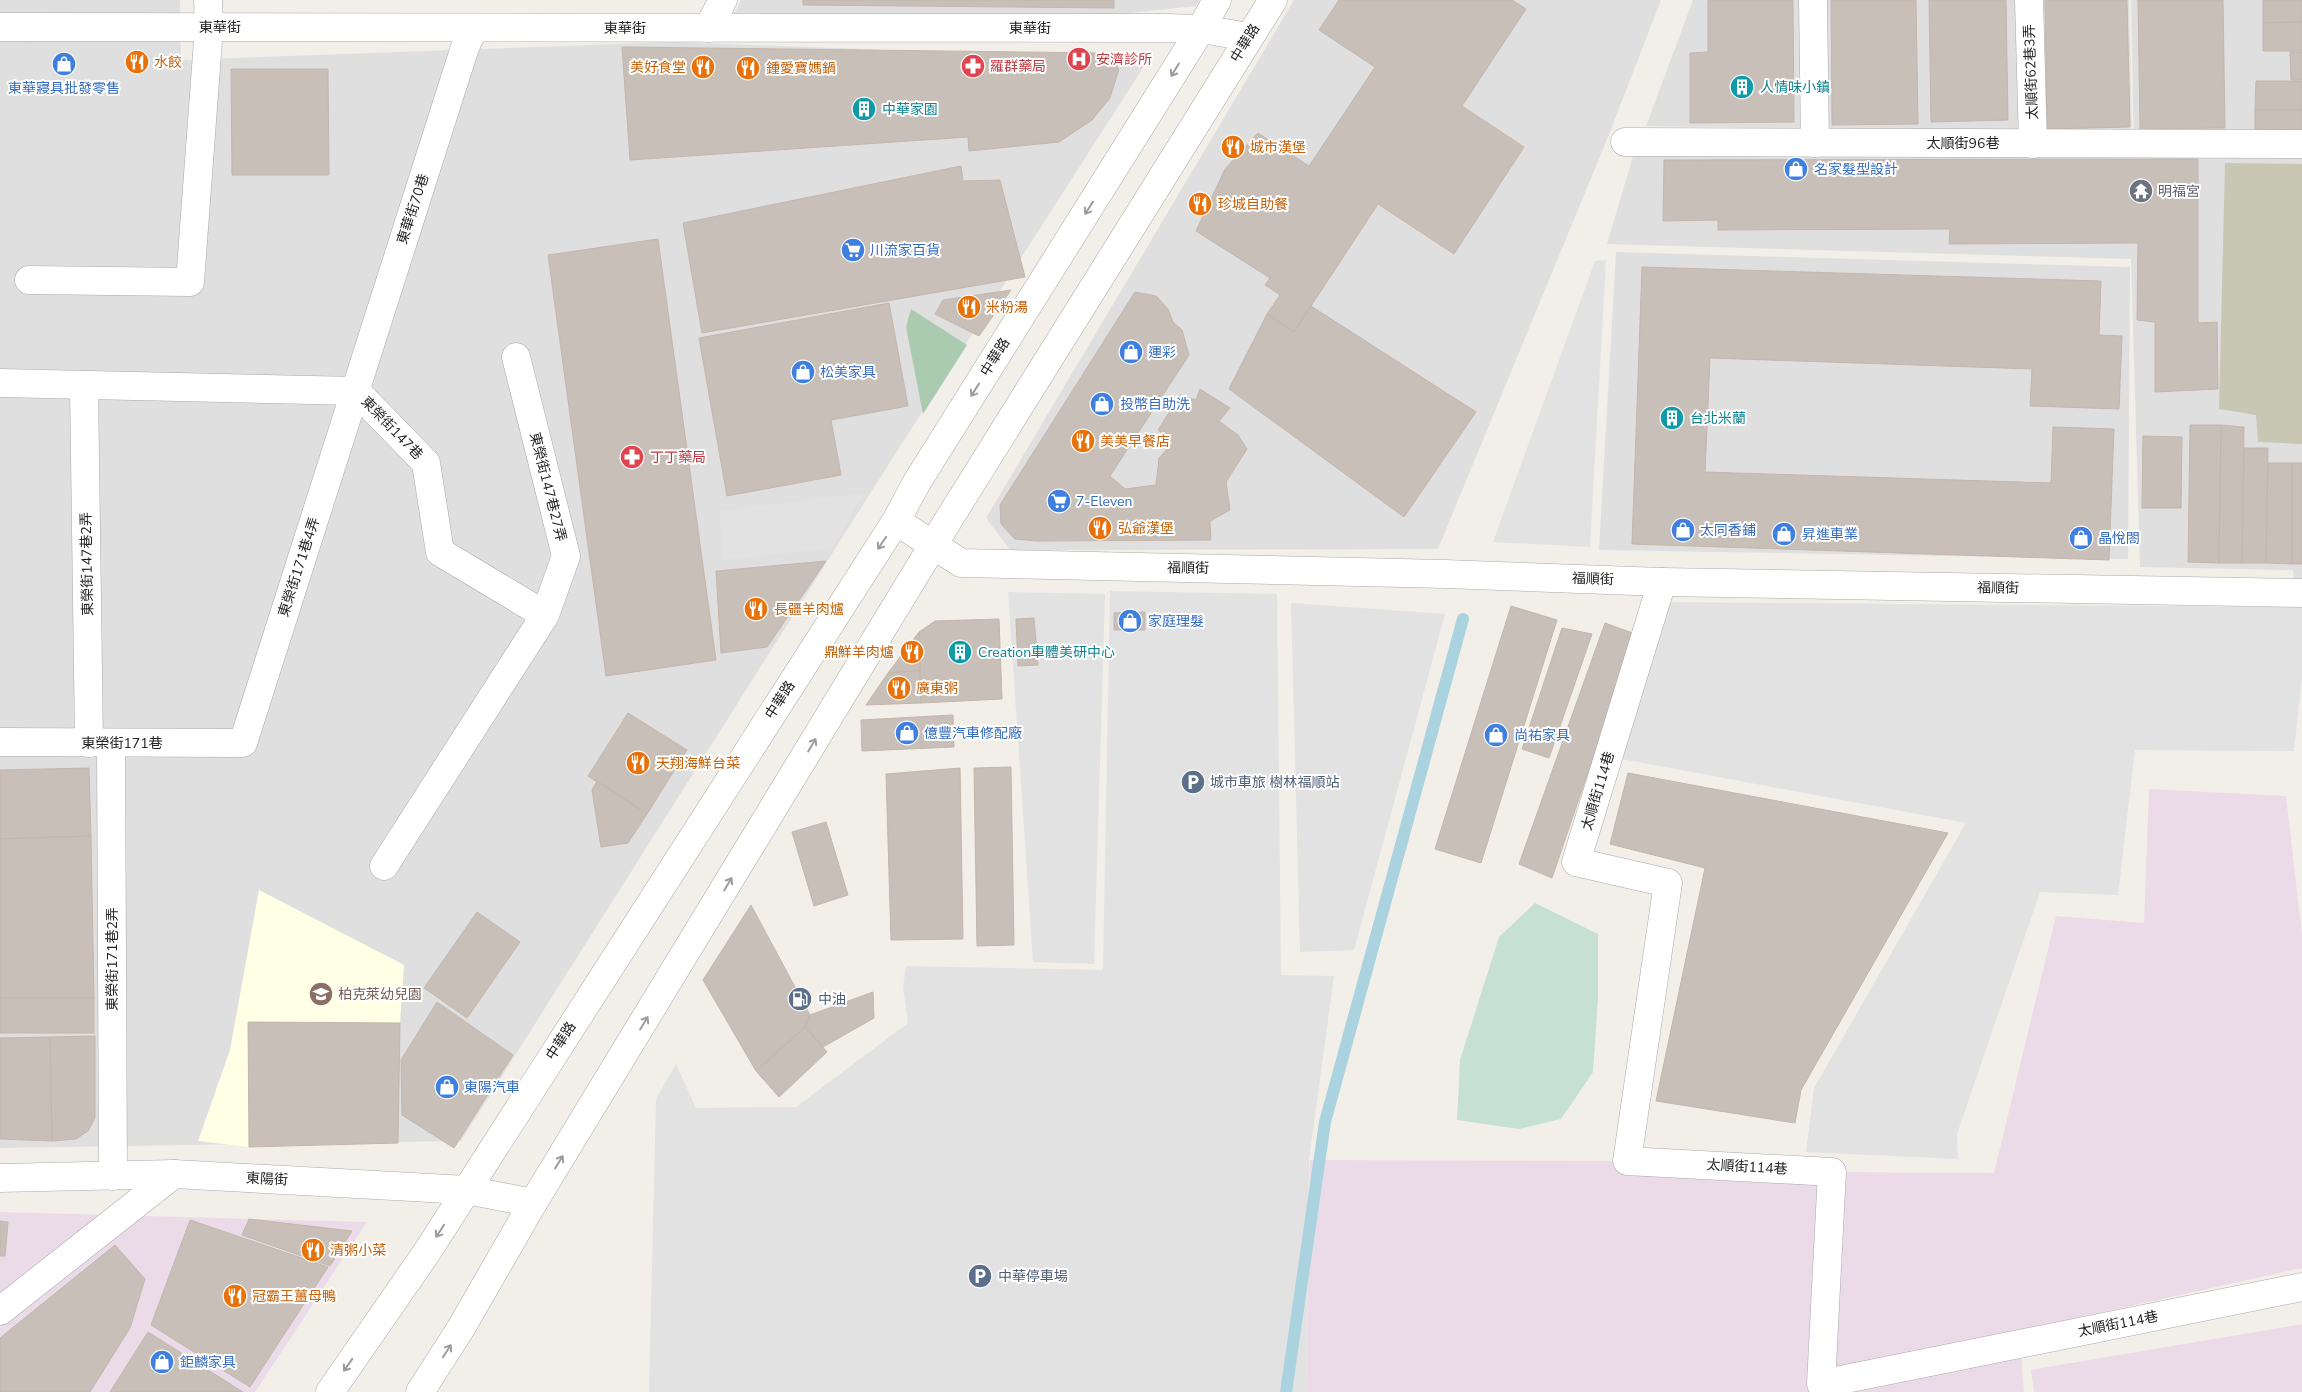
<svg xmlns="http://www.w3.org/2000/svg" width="2302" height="1392" viewBox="0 0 2302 1392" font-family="'Nunito Sans','Noto Sans TC',sans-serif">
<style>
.residential{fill:#e0dfdf}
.industrial{fill:#ebdbe8}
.education{fill:#ffffe5}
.construction{fill:#c7c7b4}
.wetland{fill:#c6e0d4}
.cemetery{fill:#aacbaf}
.parking{fill:#e2e2e2}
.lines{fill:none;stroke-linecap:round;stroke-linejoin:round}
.stream{stroke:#aad3df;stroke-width:12}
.building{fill:#c7bfb8;stroke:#c4b6ab}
.minor-casing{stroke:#a9a9a9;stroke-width:29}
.minor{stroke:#fff;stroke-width:28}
.oneway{stroke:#9c9c9c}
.labels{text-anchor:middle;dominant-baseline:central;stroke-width:4;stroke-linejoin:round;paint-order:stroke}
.street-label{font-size:14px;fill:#222;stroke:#fff}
.health-label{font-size:14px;fill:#be3a42;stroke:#fff;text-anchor:start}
.food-label{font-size:14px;fill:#c56008;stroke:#fff;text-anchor:start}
.culture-label{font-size:14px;fill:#0d838f;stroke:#fff;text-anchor:start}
.shop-label{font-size:14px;fill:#366cbe;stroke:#fff;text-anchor:start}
.worship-label{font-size:14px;fill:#5b616d;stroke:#fff;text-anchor:start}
.service-label{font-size:14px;fill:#4e5e75;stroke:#fff;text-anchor:start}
.education-label{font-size:14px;fill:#785e54;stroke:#fff;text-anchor:start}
</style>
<rect width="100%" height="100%" fill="#f2efe9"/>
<!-- residential -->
<g class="residential">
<polygon points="0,0 180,0 181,60 673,42 1148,60 878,481 461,1141 0,1148"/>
<polygon points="741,0 1200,0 1196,6 1121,14 734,14"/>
<polygon points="1294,0 1661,0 1608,137 1438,549 1010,550 986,518"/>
<polygon points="1693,0 2129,0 2132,134 1646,126"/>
<polygon points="2131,0 2302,0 2302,644 2293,570 2140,567 2131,259 1607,244 1634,153 2134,151"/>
<polygon points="1616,252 2130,267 2128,559 1599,550"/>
</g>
<!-- industrial -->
<g class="industrial">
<polygon points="2149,789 2286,796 2302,935 2302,1268 2019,1331 2024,1392 1306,1392 1310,1160 1627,1161 1832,1172 1994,1173 2056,916 2144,923"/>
<polygon points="0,1212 367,1222 255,1392 0,1392"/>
<polygon points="2302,1324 2302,1392 2034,1392 2031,1370"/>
</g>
<!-- education -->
<polygon class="education" points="259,890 404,965 400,1023 398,1143 249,1147 198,1141 230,1050"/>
<!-- construction -->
<polygon class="construction" points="2225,163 2302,164 2302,444 2258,442 2256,415 2219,409"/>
<!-- wetland -->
<polygon class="wetland" points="1535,903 1598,934 1598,998 1593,1072 1561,1119 1519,1129 1457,1120 1460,1060 1499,937"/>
<!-- cemetery -->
<polygon class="cemetery" points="911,309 967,345 923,414 906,327"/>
<!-- parking -->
<g class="parking">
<polygon points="1606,260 1590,547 1493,542 1595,261"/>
<polygon points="864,493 832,548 722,560 720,511"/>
<polygon points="1110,591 1277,594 1281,975 1334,976 1309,1160 1306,1392 649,1392 656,1099 676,1064 696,1108 796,1107 908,1023 903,987 906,966 1103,970"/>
<polygon points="1008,592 1105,594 1094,964 1033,962"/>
<polygon points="1661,602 2302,607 2302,678 2294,751 2135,750 2118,895 2040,892 1957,1134 1958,1159 1806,1152 1814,1088 1966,823 1622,759"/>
<polygon points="1291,603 1445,614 1354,950 1300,952"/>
</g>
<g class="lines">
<!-- stream -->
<polyline class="stream" points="1286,1392 1325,1122 1463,619"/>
</g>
<!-- building -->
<g class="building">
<polygon points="803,0 1114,0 1114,8 803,5"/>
<polygon points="1339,0 1512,0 1526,9 1462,106 1524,147 1454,254 1378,204 1294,332 1267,314 1280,295 1265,285 1270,278 1196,231 1225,169 1258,133 1309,166 1375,67 1319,30"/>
<polygon points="1708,0 1793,0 1794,122 1690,123 1690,53 1708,52"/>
<polygon points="1831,0 1916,0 1918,124 1832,125"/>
<polygon points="1929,0 2006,0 2008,120 1931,122"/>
<polygon points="2045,0 2127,0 2130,127 2047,129"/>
<polygon points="2138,0 2223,0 2225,128 2140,129"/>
<polygon points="2263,0 2302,0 2302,22 2263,23"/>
<polygon points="2302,22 2302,51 2263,51 2263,23"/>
<polygon points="622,47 1105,53 1119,69 1110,98 1092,120 1059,142 969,151 968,137 630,160"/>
<polygon points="2290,52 2302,52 2302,80 2291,80"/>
<polygon points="231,69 328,69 329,175 232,175"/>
<polygon points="2256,81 2302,81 2302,110 2255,110"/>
<rect x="2255" y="110" width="47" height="29"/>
<polygon points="2198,159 2198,323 2217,322 2218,389 2155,392 2155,322 2137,320 2138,243 1949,244 1950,229 1718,230 1718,220 1663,221 1664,160"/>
<polygon points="961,166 963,181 1000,180 1025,277 702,333 683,223"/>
<polygon points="658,239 716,660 606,676 548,255"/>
<polygon points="1642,267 2101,281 2099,335 2122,336 2119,409 2030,406 2032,369 1710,358 1705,472 2051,483 2053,427 2114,429 2109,560 1632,544"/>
<polygon points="1011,290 979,336 935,314 943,300"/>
<polygon points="1135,292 1156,296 1168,309 1173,322 1182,330 1189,355 1110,476 1125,489 1156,485 1159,458 1173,443 1158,430 1180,395 1196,400 1200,389 1230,408 1219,421 1238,435 1247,449 1226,482 1230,510 1210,521 1211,540 1037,541 1015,539 1001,524 1000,505"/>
<polygon points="889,303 908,406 831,420 841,475 727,496 699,338"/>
<polygon points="1311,306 1476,412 1404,517 1229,389 1267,314 1294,332"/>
<polygon points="2190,425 2221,425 2219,563 2188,562"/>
<polygon points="2221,425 2244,427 2242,563 2219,563"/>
<polygon points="2143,436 2182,437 2181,508 2142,508"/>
<polygon points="2244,448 2268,448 2266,563 2242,563"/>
<polygon points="2268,463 2292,463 2292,564 2266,563"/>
<rect x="2292" y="463" width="10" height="101"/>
<polygon points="826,561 767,647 721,653 716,571"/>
<polygon points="1511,606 1557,620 1481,863 1435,849"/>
<polygon points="1145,612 1145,630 1114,630 1114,613"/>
<polygon points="1034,618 1038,665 1018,666 1016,619"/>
<polygon points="999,619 1002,699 921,703 919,632 935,621"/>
<polygon points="1605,623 1635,634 1552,878 1519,864"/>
<polygon points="1562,628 1592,634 1549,758 1522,749"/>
<polygon points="919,632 920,671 888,673"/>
<polygon points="920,671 921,703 866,705 888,673"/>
<polygon points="628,713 687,750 647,814 588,776"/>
<polygon points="953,715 954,747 862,751 861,720"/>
<polygon points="1011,767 1014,945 977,946 974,768"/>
<polygon points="89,768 91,836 0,839 0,770"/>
<polygon points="960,768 963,939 891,940 886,774"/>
<polygon points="1628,773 1948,833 1801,1090 1795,1123 1656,1101 1705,868 1610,844"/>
<polygon points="597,781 647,814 628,843 601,847 592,790"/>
<polygon points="826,822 848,895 814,906 792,832"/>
<polygon points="91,836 94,998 0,998 0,839"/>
<polygon points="751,905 810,1015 805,1027 756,1071 703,980"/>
<polygon points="477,912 520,942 467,1018 424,988"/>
<polygon points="873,992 874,1018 823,1047 805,1027 810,1015"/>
<rect x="0" y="998" width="94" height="35"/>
<polygon points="437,1002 513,1055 454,1148 402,1115 401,1060"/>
<polygon points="248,1022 400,1023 398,1143 249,1147"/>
<polygon points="805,1027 827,1052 779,1097 756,1071"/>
<polygon points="95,1036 95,1118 88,1131 76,1139 52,1141 50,1037"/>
<polygon points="50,1037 52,1141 0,1139 0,1038"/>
<polygon points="249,1219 352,1231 330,1266 242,1235"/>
<polygon points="190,1220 328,1267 250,1387 151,1325"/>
<polygon points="0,1221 8,1222 5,1256 0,1256"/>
<polygon points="115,1245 145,1279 130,1328 90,1392 0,1392 0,1338"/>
<polygon points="148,1332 243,1392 110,1392"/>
</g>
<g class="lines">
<!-- minor casing -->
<g class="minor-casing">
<g id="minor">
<polyline points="1813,0 1815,143"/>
<polyline points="2029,0 2033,144"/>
<polyline points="0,27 1167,28 1201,29 1249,37"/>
<polyline points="708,28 723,0"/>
<polyline points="1625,142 2302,144"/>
<polyline points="29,280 190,282 209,27 208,0"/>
<polyline points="516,357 566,556 545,615"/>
<polyline points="0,383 356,391 426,463 440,552 545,615 384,866"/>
<polyline points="84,385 89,743"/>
<polyline points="896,521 961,563 1445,574 1662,582 2302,593"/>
<polyline points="1662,582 1576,862 1668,883 1627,1161 1832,1172 1821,1384 2302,1287"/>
<polyline points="0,742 243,743 465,47 474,28"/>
<polyline points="111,743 113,1176"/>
<polyline points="0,1178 174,1174 467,1190 533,1203"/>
<polyline points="0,1311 174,1174"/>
<polyline points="330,1392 427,1252 896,521 917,482 1201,29 1217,0"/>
<polyline points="420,1392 461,1328 533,1203 949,519 1273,0"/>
</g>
</g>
<!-- minor -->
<use href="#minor" class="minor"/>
</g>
<!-- one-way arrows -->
<defs><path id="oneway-shaft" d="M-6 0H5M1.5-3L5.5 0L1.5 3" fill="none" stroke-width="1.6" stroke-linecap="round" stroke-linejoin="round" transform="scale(1.25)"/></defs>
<g class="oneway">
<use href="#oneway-shaft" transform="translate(1175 70) rotate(121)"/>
<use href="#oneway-shaft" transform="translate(1089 208) rotate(122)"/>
<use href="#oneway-shaft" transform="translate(975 390) rotate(122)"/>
<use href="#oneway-shaft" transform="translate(882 543) rotate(124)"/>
<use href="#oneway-shaft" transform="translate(812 745) rotate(-59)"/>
<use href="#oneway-shaft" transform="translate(728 884) rotate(-59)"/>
<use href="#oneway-shaft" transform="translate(644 1023) rotate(-59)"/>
<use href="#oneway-shaft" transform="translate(559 1162) rotate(-59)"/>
<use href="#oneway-shaft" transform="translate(440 1231) rotate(123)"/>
<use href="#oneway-shaft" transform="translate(447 1351) rotate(-57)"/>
<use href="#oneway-shaft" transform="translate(348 1365) rotate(125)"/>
</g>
<!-- icons -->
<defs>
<g id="hospital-disc" transform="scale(1.25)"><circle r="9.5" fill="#e0444e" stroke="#fff"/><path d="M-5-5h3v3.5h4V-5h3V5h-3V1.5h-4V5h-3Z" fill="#fff"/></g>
<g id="restaurant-disc" transform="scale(1.25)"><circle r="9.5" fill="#e8710a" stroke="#fff"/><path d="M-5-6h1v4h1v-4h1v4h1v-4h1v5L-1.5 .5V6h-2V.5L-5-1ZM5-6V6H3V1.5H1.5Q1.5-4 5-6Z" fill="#fff"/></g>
<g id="shop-disc" transform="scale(1.25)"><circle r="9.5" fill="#3f7fe0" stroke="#fff"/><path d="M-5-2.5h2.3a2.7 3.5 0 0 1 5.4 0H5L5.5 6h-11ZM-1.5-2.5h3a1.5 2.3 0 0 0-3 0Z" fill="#fff"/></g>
<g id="pharmacy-disc" transform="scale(1.25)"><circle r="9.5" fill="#e0444e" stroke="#fff"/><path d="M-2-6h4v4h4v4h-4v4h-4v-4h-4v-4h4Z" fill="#fff"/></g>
<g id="building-disc" transform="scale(1.25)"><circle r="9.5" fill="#0f9aa8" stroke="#fff"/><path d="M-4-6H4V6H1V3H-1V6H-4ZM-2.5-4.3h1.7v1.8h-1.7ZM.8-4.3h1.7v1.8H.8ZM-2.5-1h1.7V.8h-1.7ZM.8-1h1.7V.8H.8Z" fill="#fff"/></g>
<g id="temple-disc" transform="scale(1.25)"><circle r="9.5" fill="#6b7280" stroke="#fff"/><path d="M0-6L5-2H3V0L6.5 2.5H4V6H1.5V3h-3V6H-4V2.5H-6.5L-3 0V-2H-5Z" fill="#fff"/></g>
<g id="supermarket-disc" transform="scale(1.25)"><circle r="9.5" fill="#3f7fe0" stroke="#fff"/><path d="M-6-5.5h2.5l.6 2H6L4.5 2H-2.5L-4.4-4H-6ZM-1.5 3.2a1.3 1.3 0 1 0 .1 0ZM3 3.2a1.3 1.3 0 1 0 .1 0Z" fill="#fff"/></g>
<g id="parking-disc" transform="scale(1.25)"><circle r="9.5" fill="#5c6f8a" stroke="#fff"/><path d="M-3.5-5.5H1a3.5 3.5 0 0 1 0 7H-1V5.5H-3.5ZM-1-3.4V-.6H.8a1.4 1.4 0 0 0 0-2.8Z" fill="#fff"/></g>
<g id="school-disc" transform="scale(1.25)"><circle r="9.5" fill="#8d6e63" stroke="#fff"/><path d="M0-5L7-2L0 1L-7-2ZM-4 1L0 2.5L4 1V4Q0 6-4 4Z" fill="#fff"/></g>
<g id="fuel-disc" transform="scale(1.25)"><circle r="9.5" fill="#5c6f8a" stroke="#fff"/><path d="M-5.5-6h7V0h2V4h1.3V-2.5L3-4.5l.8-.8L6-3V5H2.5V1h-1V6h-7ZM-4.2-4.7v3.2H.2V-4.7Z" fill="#fff"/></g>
</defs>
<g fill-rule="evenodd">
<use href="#hospital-disc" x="1079" y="59"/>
<use href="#restaurant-disc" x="137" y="62"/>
<use href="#shop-disc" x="64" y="64"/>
<use href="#pharmacy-disc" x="973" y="66"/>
<use href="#restaurant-disc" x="703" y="67"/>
<use href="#restaurant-disc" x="748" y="68"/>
<use href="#building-disc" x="1742" y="87"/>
<use href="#building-disc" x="864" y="109"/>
<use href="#restaurant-disc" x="1233" y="147"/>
<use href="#shop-disc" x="1796" y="169"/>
<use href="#temple-disc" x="2141" y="191"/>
<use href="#restaurant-disc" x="1200" y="204"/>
<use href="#supermarket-disc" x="853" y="250"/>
<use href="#restaurant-disc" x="969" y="307"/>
<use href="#shop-disc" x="1131" y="352"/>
<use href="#shop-disc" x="803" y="372"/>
<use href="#shop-disc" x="1102" y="404"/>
<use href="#building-disc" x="1672" y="418"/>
<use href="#restaurant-disc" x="1083" y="441"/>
<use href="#pharmacy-disc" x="632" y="457"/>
<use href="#supermarket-disc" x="1059" y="501"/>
<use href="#restaurant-disc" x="1100" y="528"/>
<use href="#shop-disc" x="1683" y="530"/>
<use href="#shop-disc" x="1784" y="534"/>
<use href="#shop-disc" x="2081" y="538"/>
<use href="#restaurant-disc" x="756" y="609"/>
<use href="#shop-disc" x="1130" y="621"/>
<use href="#restaurant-disc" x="912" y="652"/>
<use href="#building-disc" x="960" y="652"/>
<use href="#restaurant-disc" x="899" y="688"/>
<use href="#shop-disc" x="907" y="733"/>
<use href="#shop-disc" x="1496" y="735"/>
<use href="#restaurant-disc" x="638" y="763"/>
<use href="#parking-disc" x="1193" y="782"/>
<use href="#school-disc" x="321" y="994"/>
<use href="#fuel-disc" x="800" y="999"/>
<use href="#shop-disc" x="447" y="1087"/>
<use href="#restaurant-disc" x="313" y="1250"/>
<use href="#parking-disc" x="980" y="1276"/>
<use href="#restaurant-disc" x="235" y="1296"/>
<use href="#shop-disc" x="162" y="1362"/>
</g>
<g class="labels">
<!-- street labels -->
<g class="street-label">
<text x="220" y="27">東華街</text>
<text x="625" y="28">東華街</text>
<text x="1030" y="28">東華街</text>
<text transform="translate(1245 43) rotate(-58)">中華路</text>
<text transform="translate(2031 72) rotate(-92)">太順街62巷3弄</text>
<text x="1963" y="143">太順街96巷</text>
<text transform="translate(413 209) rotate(-72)">東華街70巷</text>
<text transform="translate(995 357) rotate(-58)">中華路</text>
<text transform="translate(392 428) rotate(46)">東榮街147巷</text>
<text transform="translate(548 487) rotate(76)">東榮街147巷27弄</text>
<text transform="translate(87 564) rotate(-91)">東榮街147巷2弄</text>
<text transform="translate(299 567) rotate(-72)">東榮街171巷4弄</text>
<text transform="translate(1188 568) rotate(1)">福順街</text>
<text transform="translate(1593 579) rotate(2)">福順街</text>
<text transform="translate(1998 588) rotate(1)">福順街</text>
<text transform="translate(780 700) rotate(-57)">中華路</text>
<text x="122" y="743">東榮街171巷</text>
<text transform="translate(1598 791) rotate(-73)">太順街114巷</text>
<text transform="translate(112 959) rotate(-90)">東榮街171巷2弄</text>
<text transform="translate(561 1041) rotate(-57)">中華路</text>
<text transform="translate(1747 1167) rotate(3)">太順街114巷</text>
<text transform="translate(267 1179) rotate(3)">東陽街</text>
<text transform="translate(2118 1324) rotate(-11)">太順街114巷</text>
</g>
<!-- health labels -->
<g class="health-label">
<text x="1096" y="59">安濟診所</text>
<text x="990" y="66">羅群藥局</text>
<text x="650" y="457">丁丁藥局</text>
</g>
<!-- food labels -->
<g class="food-label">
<text x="154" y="62">水餃</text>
<text x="686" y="67" text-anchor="end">美好食堂</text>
<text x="766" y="68">鍾愛寶媽鍋</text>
<text x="1250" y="147">城市漢堡</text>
<text x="1218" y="204">珍城自助餐</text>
<text x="986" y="307">米粉湯</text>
<text x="1100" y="441">美美早餐店</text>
<text x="1118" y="528">弘爺漢堡</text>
<text x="774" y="609">長疆羊肉爐</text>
<text x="894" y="652" text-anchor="end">鼎鮮羊肉爐</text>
<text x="916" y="688">廣東粥</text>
<text x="656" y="763">天翔海鮮台菜</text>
<text x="330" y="1250">清粥小菜</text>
<text x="252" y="1296">冠霸王薑母鴨</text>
</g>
<!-- culture labels -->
<g class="culture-label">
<text x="1760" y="87">人情味小鎮</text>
<text x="882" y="109">中華家園</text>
<text x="1690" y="418">台北米蘭</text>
<text x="978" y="652">Creation車體美研中心</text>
</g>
<!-- shop labels -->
<g class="shop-label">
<text x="64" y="88" text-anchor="middle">東華寢具批發零售</text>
<text x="1814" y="169">名家髮型設計</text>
<text x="870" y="250">川流家百貨</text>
<text x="1148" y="352">運彩</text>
<text x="820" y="372">松美家具</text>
<text x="1120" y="404">投幣自助洗</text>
<text x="1076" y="501">7-Eleven</text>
<text x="1700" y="530">太同香鋪</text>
<text x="1802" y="534">昇進車業</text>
<text x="2098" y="538">晶悅閤</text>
<text x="1148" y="621">家庭理髮</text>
<text x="924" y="733">億豐汽車修配廠</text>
<text x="1514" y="735">尚祐家具</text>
<text x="464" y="1087">東陽汽車</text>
<text x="180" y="1362">鉅麟家具</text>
</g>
<!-- worship labels -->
<g class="worship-label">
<text x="2158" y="191">明福宮</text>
</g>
<!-- service labels -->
<g class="service-label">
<text x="1210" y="782">城市車旅 樹林福順站</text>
<text x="818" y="999">中油</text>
<text x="998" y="1276">中華停車場</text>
</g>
<!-- education labels -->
<g class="education-label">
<text x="338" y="994">柏克萊幼兒園</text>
</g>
</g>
</svg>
